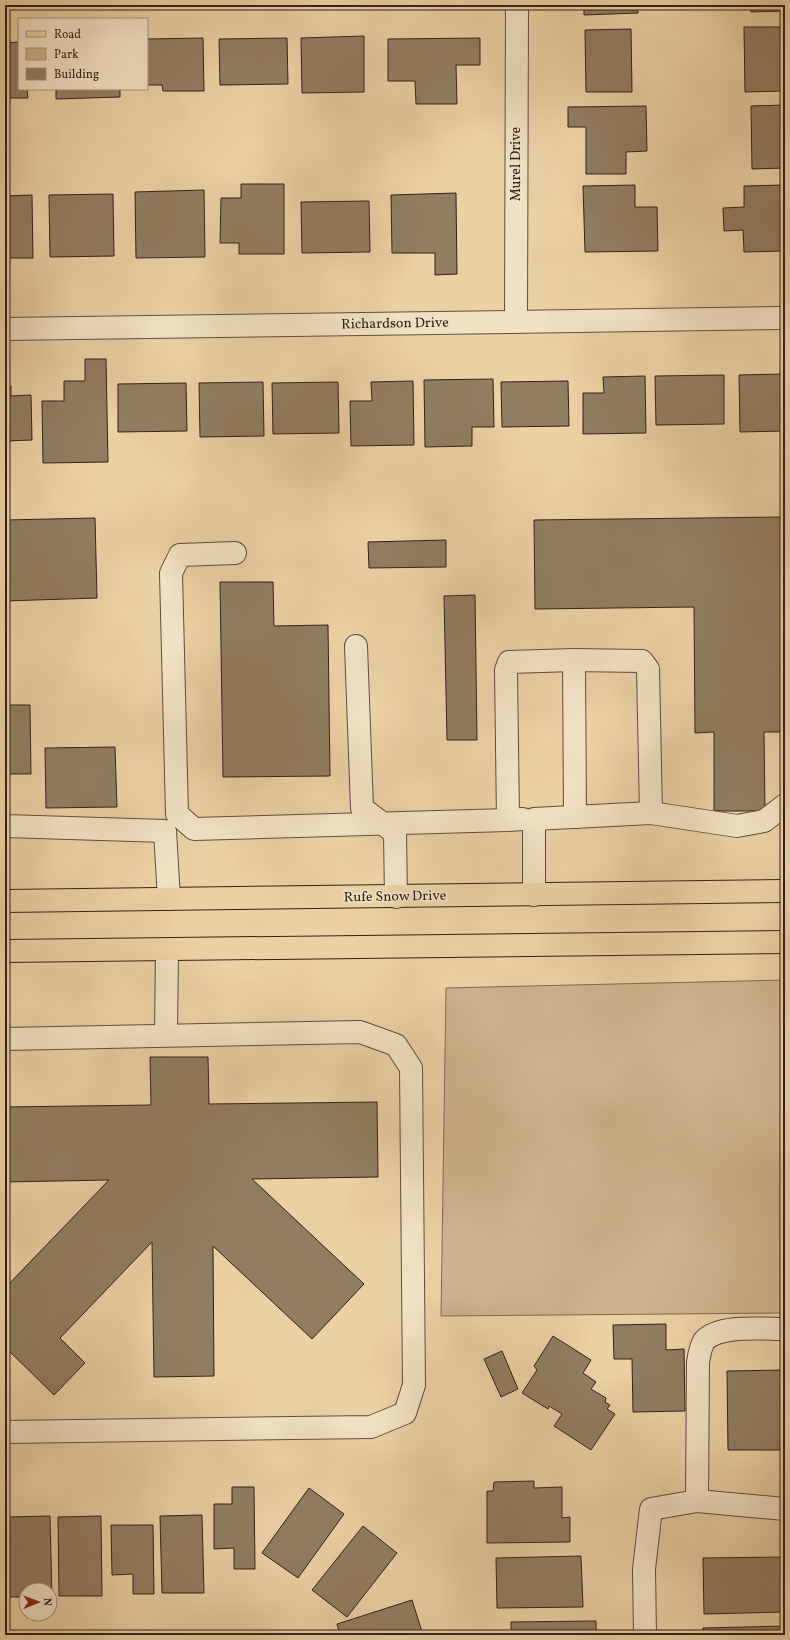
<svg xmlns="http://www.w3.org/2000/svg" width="790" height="1640" viewBox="0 0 790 1640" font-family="Vollkorn,serif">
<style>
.green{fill:#cbb38d;stroke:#7e6a54}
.building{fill:#917d62;stroke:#31221a}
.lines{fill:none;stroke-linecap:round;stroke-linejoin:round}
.minor-casing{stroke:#5f4e3c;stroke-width:24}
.major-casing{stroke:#31221a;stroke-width:24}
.minor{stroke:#f1e1c4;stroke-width:22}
.major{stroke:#ead1a4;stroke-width:22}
.labels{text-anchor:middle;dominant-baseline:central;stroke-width:3;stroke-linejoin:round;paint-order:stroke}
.street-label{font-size:14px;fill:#31221a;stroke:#f1e1c4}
</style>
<rect width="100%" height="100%" fill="#ead1a4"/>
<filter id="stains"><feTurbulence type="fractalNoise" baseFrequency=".005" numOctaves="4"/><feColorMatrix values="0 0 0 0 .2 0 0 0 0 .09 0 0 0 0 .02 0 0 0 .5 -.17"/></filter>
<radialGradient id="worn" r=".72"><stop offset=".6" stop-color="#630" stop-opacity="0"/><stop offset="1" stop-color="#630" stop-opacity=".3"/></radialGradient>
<!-- green -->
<polygon class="green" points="785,980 785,1313 441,1316 446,988"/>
<!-- building -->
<g class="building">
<polygon points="584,5 638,5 638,13 584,15"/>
<polygon points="751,5 785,5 785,11 751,12"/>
<polygon points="744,27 785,27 785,91 745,92"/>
<polygon points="631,29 632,92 586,92 585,30"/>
<polygon points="364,36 364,92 302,93 301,38"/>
<polygon points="203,38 204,91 163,91 162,85 147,85 147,39"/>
<polygon points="287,38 288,84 220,85 219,39"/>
<polygon points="480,38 480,65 456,65 457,104 416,104 415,81 388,81 388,39"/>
<polygon points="19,42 19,89 27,89 28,98 5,98 5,43"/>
<polygon points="56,89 120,89 120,97 56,99"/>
<polygon points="785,105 785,168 752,169 751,106"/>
<polygon points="646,106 647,151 626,152 626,174 586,174 586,127 568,127 568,107"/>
<polygon points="241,184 284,184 284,254 239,254 239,243 220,243 221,198 241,198"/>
<polygon points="635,185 635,207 657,207 658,251 585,252 583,186"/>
<polygon points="785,185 785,251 744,252 743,230 724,231 723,208 744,207 744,186"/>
<polygon points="204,190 205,257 136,258 135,192"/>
<polygon points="456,193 457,274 435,275 435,253 392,253 391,195"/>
<polygon points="113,194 114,256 50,257 49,195"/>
<polygon points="32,195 33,258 5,258 5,196"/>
<polygon points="369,201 370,252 302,253 301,202"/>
<polygon points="785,351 785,431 740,432 739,375 783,374 782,352"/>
<polygon points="85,359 106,359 108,462 43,463 42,401 64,401 64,381 85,381"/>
<polygon points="724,375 724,424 656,425 655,376"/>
<polygon points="645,376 646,433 583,434 583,393 604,393 603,377"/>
<polygon points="493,379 494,427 472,427 472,446 425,447 424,380"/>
<polygon points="413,381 414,445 351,446 350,401 372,401 371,382"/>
<polygon points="568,381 569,426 502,427 501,382"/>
<polygon points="263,382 264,436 200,437 199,383"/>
<polygon points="338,382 339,433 273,434 272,383"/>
<polygon points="186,383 187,431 118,432 118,384"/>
<polygon points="5,386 11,386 11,396 31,395 32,440 5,441"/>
<polygon points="783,517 785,732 764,732 765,811 714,811 714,732 695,733 694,607 535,609 534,520"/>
<polygon points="95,518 97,598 5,601 5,520"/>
<polygon points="446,540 446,567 369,568 368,542"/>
<polygon points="220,582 273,582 274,626 328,625 330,776 223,777"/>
<polygon points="475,595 477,740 447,740 444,596"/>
<polygon points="5,705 30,705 31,774 5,774"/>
<polygon points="115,747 117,807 46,808 45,748"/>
<polygon points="150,1057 208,1057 209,1104 377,1102 378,1177 252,1179 364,1284 312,1339 213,1246 214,1376 154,1377 152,1242 60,1338 85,1363 54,1395 5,1347 5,1288 109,1180 5,1182 5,1107 151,1105"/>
<polygon points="666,1324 666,1350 684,1349 685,1411 633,1412 632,1359 614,1359 613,1325"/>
<polygon points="553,1336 591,1360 583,1373 596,1382 591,1389 606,1398 605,1402 610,1405 607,1409 615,1414 591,1450 554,1426 562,1414 549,1406 548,1409 522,1393 537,1370 534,1366"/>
<polygon points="502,1351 518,1389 501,1397 484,1359"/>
<polygon points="785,1370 785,1450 728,1450 727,1371"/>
<polygon points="534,1481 534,1488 562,1487 562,1518 570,1517 570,1542 487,1543 487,1491 493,1491 494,1482"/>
<polygon points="232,1487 254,1487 255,1569 234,1569 234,1548 214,1549 214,1504 232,1504"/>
<polygon points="309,1488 344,1514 298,1578 262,1553"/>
<polygon points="202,1515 204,1593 162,1593 160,1516"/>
<polygon points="50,1516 52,1597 50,1597 50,1590 26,1590 26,1597 9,1597 8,1517"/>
<polygon points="101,1516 102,1596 59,1596 58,1517"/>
<polygon points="111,1525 153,1525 154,1594 133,1594 133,1574 112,1575"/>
<polygon points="363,1526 397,1553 347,1617 312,1590"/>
<polygon points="581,1556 583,1607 497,1608 496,1558"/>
<polygon points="785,1557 785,1612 704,1614 703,1558"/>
<polygon points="412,1600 423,1635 340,1635 337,1624"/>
<polygon points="596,1621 596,1635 511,1635 511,1622"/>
<polygon points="785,1626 785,1635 703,1635 703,1628"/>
</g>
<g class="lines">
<!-- minor casing -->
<g class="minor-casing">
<g id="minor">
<polyline points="516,322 517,5"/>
<polyline points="5,329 785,318"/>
<polyline points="235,553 180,555 171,573 177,814 194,829 508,820"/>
<polyline points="356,646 362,808 395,833 396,897"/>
<polyline points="575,817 574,660 642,661 648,669 651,813"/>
<polyline points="523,819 508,820 506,670 509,662 574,660"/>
<polyline points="5,826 165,831 169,899"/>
<polyline points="534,895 534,819 651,813 737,826 764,821 785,805"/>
<polyline points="166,1035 167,950"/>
<polyline points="5,1039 360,1032 396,1045 411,1068 414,1385 405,1413 371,1427 5,1432"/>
<path d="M697,1501L698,1362C699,1356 701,1346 704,1341C719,1324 764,1329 785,1329"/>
<polyline points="645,1635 644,1569 651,1509 697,1501 785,1509"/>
</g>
</g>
<!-- major casing -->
<g class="major-casing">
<g id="major">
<polyline points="5,901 785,891"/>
<polyline points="5,951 785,942"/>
</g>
</g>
<!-- minor -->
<use href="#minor" class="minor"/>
<!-- major -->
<use href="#major" class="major"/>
</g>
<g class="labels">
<!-- street labels -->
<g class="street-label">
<text transform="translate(516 164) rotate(-90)">Murel Drive</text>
<text transform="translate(395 324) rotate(-1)">Richardson Drive</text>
<text transform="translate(395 897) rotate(-1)">Rufe Snow Drive</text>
</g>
</g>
<!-- margin -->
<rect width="790" height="1640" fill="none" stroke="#ead1a4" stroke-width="20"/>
<rect x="6" y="6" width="778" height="1628" fill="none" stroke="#31221a" stroke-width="2"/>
<rect x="10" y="10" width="770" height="1620" fill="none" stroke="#31221a"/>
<!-- legend -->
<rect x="18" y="18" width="130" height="72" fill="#f1e1c4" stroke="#a49580"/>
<rect x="26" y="31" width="20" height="6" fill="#ead1a4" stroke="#a49580"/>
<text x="54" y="38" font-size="12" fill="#31221a">Road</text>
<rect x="26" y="48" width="20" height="12" fill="#cbb38d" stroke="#a49580"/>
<text x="54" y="58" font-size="12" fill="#31221a">Park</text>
<rect x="26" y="68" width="20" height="12" fill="#917d62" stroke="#a49580"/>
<text x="54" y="78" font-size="12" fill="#31221a">Building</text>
<!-- north arrow -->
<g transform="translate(38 1602) rotate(89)"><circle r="19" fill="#f1e1c4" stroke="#a49580"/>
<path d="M0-3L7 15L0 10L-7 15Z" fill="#8f2418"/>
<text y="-6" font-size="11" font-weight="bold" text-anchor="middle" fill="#31221a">N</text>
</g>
<rect width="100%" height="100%" filter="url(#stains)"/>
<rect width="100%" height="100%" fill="url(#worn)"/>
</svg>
